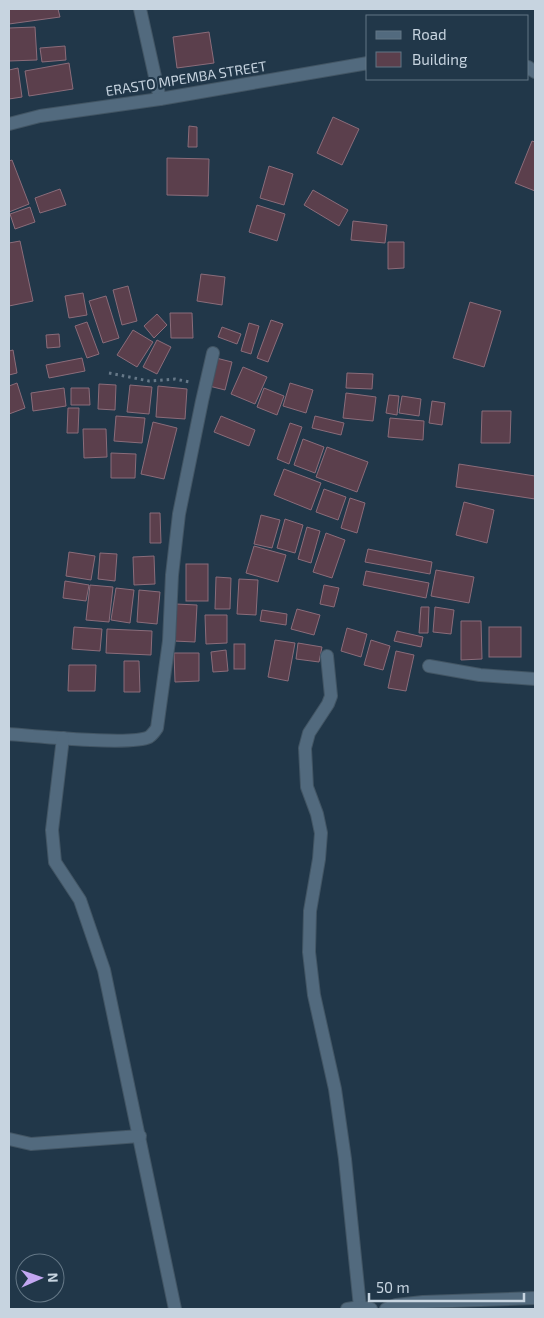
<svg xmlns="http://www.w3.org/2000/svg" width="544" height="1318" viewBox="0 0 544 1318" font-family="'Exo 2',sans-serif">
<style>
.building{fill:#5b3f4c;stroke:#8a6c7a}
.lines{fill:none;stroke-linecap:round;stroke-linejoin:round}
.minor-casing{stroke:#425564;stroke-width:14}
.path{stroke:#667888;stroke-width:3;stroke-dasharray:2.5 4;stroke-linecap:butt}
.minor{stroke:#526a7e;stroke-width:12}
.labels{text-anchor:middle;dominant-baseline:central;stroke-width:4.5;stroke-linejoin:round;paint-order:stroke}
.street-label{font-size:14px;fill:#c7d4e0;stroke:#213749}
</style>
<rect width="100%" height="100%" fill="#213749"/>
<!-- building -->
<g class="building">
<polygon points="9,9 58,9 60,17 9,24"/>
<polygon points="35,27 37,60 9,61 9,28"/>
<polygon points="209,32 214,63 177,68 173,37"/>
<polygon points="65,46 66,60 42,62 40,48"/>
<polygon points="69,63 73,89 29,96 25,71"/>
<polygon points="18,68 22,97 9,99 9,70"/>
<polygon points="333,117 359,129 342,165 317,153"/>
<polygon points="189,126 197,127 197,147 188,147"/>
<polygon points="532,141 535,142 535,191 515,183"/>
<polygon points="167,158 209,159 208,196 167,195"/>
<polygon points="12,160 29,204 9,212 9,161"/>
<polygon points="269,166 293,174 284,205 260,198"/>
<polygon points="60,189 66,205 40,213 35,198"/>
<polygon points="313,190 348,210 339,226 304,205"/>
<polygon points="257,205 285,214 277,241 249,232"/>
<polygon points="30,207 35,222 15,229 10,214"/>
<polygon points="353,221 387,225 385,243 351,240"/>
<polygon points="20,241 33,301 9,306 9,243"/>
<polygon points="388,242 404,242 404,268 388,269"/>
<polygon points="201,274 225,277 222,305 197,301"/>
<polygon points="128,286 137,321 122,325 113,290"/>
<polygon points="83,293 87,315 69,318 65,296"/>
<polygon points="106,296 119,338 103,343 89,301"/>
<polygon points="470,302 501,311 484,367 453,358"/>
<polygon points="170,313 192,313 193,338 171,338"/>
<polygon points="157,314 167,325 154,338 144,326"/>
<polygon points="271,320 283,324 268,362 257,358"/>
<polygon points="87,322 99,354 87,358 75,326"/>
<polygon points="249,323 259,326 251,354 241,351"/>
<polygon points="222,327 241,334 237,344 218,337"/>
<polygon points="133,330 153,342 137,367 117,355"/>
<polygon points="59,334 60,347 47,348 46,335"/>
<polygon points="157,340 171,347 157,374 143,367"/>
<polygon points="13,350 17,373 9,375 9,351"/>
<polygon points="82,358 85,371 49,378 46,365"/>
<polygon points="216,358 232,362 225,390 209,386"/>
<polygon points="243,367 267,377 255,404 231,394"/>
<polygon points="347,373 373,374 372,389 346,388"/>
<polygon points="17,383 25,408 9,414 9,386"/>
<polygon points="290,383 313,390 306,413 283,406"/>
<polygon points="99,384 116,385 115,410 98,409"/>
<polygon points="130,385 152,387 149,414 127,412"/>
<polygon points="158,386 187,389 185,419 156,417"/>
<polygon points="64,388 66,406 33,411 31,393"/>
<polygon points="71,388 89,388 90,405 71,405"/>
<polygon points="264,388 284,396 277,415 257,407"/>
<polygon points="346,393 376,397 373,421 343,418"/>
<polygon points="389,395 399,396 397,415 386,413"/>
<polygon points="402,396 421,399 419,416 399,413"/>
<polygon points="432,401 445,403 442,425 429,423"/>
<polygon points="68,408 79,408 78,433 67,433"/>
<polygon points="482,411 511,411 510,443 481,443"/>
<polygon points="116,416 145,418 142,443 114,441"/>
<polygon points="221,416 255,430 249,446 214,432"/>
<polygon points="315,416 344,423 341,435 312,428"/>
<polygon points="390,418 424,421 423,440 388,437"/>
<polygon points="153,422 177,428 164,479 141,474"/>
<polygon points="290,423 302,427 289,464 277,459"/>
<polygon points="83,429 106,429 107,457 84,458"/>
<polygon points="303,439 324,447 315,473 294,465"/>
<polygon points="327,447 368,462 357,492 316,477"/>
<polygon points="111,453 136,454 135,478 111,478"/>
<polygon points="459,464 535,476 535,499 456,487"/>
<polygon points="284,469 321,483 311,510 274,495"/>
<polygon points="324,489 346,497 338,520 316,512"/>
<polygon points="350,498 365,503 357,533 341,528"/>
<polygon points="464,502 494,510 487,543 456,535"/>
<polygon points="150,513 160,513 161,543 150,543"/>
<polygon points="261,515 280,520 272,548 254,544"/>
<polygon points="285,519 303,525 295,553 277,548"/>
<polygon points="307,527 320,531 311,563 298,559"/>
<polygon points="326,533 345,540 332,578 313,572"/>
<polygon points="254,546 286,555 278,582 246,573"/>
<polygon points="368,549 432,562 430,574 365,562"/>
<polygon points="69,552 95,556 91,580 66,576"/>
<polygon points="100,553 117,554 115,581 98,579"/>
<polygon points="154,556 155,584 134,585 133,557"/>
<rect x="186" y="564" width="22" height="37"/>
<polygon points="436,570 474,577 469,603 431,596"/>
<polygon points="366,571 429,583 426,598 363,585"/>
<polygon points="216,577 231,578 230,609 215,609"/>
<polygon points="239,579 258,580 256,615 237,614"/>
<polygon points="65,581 89,585 86,601 63,598"/>
<polygon points="90,585 113,587 109,622 86,620"/>
<polygon points="324,585 339,588 334,607 320,604"/>
<polygon points="116,588 134,590 130,623 111,620"/>
<polygon points="139,590 160,592 157,624 137,622"/>
<polygon points="176,604 197,605 195,642 174,641"/>
<polygon points="421,607 429,607 428,633 419,633"/>
<polygon points="435,607 454,610 451,634 433,632"/>
<polygon points="297,609 320,615 314,635 291,629"/>
<polygon points="262,610 287,614 286,625 260,621"/>
<polygon points="205,615 227,615 227,643 206,644"/>
<polygon points="461,621 481,621 482,659 461,660"/>
<polygon points="74,627 102,629 100,651 72,649"/>
<rect x="489" y="627" width="32" height="30"/>
<polygon points="347,628 367,634 361,657 341,651"/>
<polygon points="107,629 152,631 151,655 106,653"/>
<polygon points="397,631 423,637 421,647 394,641"/>
<polygon points="275,640 295,643 288,681 268,677"/>
<polygon points="371,640 390,646 383,670 364,665"/>
<polygon points="298,643 322,647 319,662 296,659"/>
<rect x="234" y="644" width="11" height="25"/>
<polygon points="226,650 228,671 213,672 211,652"/>
<polygon points="396,651 414,655 406,691 388,688"/>
<polygon points="174,653 199,653 199,681 175,682"/>
<polygon points="124,661 139,661 140,692 124,692"/>
<polygon points="69,665 96,665 95,691 68,691"/>
</g>
<g class="lines">
<!-- minor casing -->
<g class="minor-casing">
<g id="minor">
<polyline points="140,9 160,99"/>
<polyline points="528,67 535,72"/>
<polyline points="9,124 40,116 160,99 368,63"/>
<polyline points="327,656 331,696 328,704 309,733 305,748 307,787 317,814 321,833 319,859 310,911 309,952 314,995 335,1089 345,1159 360,1307"/>
<polyline points="429,666 480,675 535,679"/>
<path d="M9,734C33,736 132,746 149,737C152,735 155,731 157,728L169,641L172,575L179,514L202,401L213,353"/>
<polyline points="63,738 52,830 55,862 80,900 104,970 175,1309"/>
<polyline points="9,1139 31,1144 140,1136"/>
<polyline points="347,1309 360,1307 371,1309"/>
<polyline points="386,1309 396,1305 423,1302 535,1298"/>
</g>
</g>
<!-- path -->
<polyline class="path" points="109,373 149,381 175,379 190,382"/>
<!-- minor -->
<use href="#minor" class="minor"/>
</g>
<g class="labels">
<!-- street labels -->
<g class="street-label">
<text transform="translate(186 78) rotate(-9)">ERASTO MPEMBA STREET</text>
</g>
</g>
<!-- border -->
<rect width="544" height="1318" fill="none" stroke="#c7d4e0" stroke-width="20"/>
<!-- legend -->
<rect x="366" y="15" width="162" height="65" fill="#213749" stroke="#637685"/>
<rect x="376" y="31" width="25" height="8" fill="#526a7e" stroke="#637685"/>
<text x="412" y="40" font-size="15" fill="#c7d4e0">Road</text>
<rect x="376" y="52" width="25" height="15" fill="#5b3f4c" stroke="#637685"/>
<text x="412" y="65" font-size="15" fill="#c7d4e0">Building</text>
<!-- north arrow -->
<g transform="translate(40 1278) rotate(88)"><circle r="24" fill="#213749" stroke="#637685"/>
<path d="M0-4L9 19L0 12L-9 19Z" fill="#c3a7f2"/>
<text y="-8" font-size="14" font-weight="bold" text-anchor="middle" fill="#c7d4e0">N</text>
</g>
<!-- scale -->
<path d="M369 1293v8h155v-8" fill="none" stroke="#c7d4e0" stroke-width="2.5"/>
<text x="376" y="1293" font-size="15" fill="#c7d4e0" stroke="#213749" stroke-width="4" paint-order="stroke">50 m</text>
</svg>
